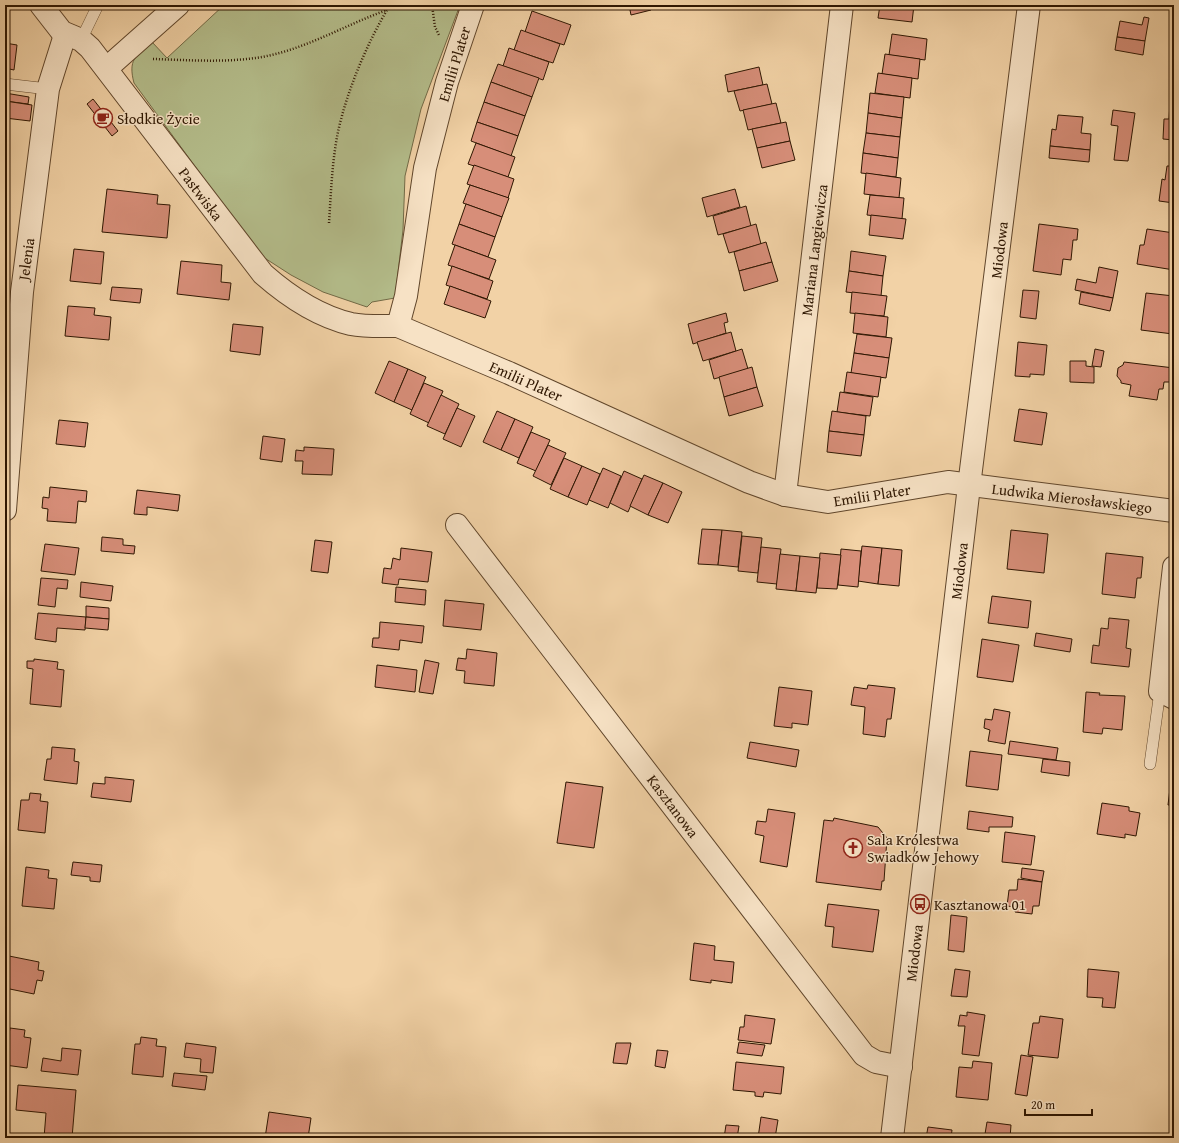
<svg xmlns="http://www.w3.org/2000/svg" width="1179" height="1143" viewBox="0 0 1179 1143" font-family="'Gentium Book Plus',serif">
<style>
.green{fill:#b4bd8b;stroke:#726a46}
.building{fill:#d78e79;stroke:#2f1702}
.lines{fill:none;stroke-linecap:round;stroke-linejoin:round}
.service-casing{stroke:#60462b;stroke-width:12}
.minor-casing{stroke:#60462b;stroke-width:24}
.tertiary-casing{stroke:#60462b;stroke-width:24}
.path{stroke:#2f1702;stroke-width:2.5;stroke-dasharray:1 2;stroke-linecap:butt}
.service{stroke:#f7e2c5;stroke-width:11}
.minor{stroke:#f7e2c5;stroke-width:22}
.tertiary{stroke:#f7e2c5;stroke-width:22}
.labels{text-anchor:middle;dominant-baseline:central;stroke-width:3;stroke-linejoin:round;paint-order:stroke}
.street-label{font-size:15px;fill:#2f1702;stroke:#f7e2c5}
.poi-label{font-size:15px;fill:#2f1702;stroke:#f7e2c5;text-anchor:start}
</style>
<rect width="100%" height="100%" fill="#f2d2a6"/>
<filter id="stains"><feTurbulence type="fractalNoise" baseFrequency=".005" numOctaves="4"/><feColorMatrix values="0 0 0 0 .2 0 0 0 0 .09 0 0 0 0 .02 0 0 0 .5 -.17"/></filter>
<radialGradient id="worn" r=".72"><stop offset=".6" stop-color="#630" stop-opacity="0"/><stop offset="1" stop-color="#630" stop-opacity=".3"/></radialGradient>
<!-- green -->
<path class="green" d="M224,5H460L421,109L405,176L403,230L395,298L372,302L367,307L323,292L291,275L260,255L134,83C128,60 135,56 152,42L167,58Z"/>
<!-- building -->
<g class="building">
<polygon points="629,5 650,5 651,10 631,15"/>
<polygon points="880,5 914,5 912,22 878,18"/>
<polygon points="532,11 571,25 564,45 525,32"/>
<polygon points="1144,17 1149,18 1145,41 1117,37 1120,21 1142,25"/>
<polygon points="521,30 560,44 553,63 514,50"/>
<polygon points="892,34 927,39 925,60 889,55"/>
<polygon points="1117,37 1145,41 1143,55 1115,50"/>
<polygon points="5,43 17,45 14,70 5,68"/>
<polygon points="509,48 549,62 543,80 503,66"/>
<polygon points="885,54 920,59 918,79 882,74"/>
<polygon points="498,64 539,78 532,97 491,82"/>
<polygon points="759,67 763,85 728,92 725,75"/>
<polygon points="878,73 912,78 910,98 875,93"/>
<polygon points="491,82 532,97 525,116 484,102"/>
<polygon points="767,84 772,104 740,111 734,91"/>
<polygon points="5,93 29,97 28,104 5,101"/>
<polygon points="870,93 904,97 902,118 868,113"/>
<polygon points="93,99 118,131 112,136 87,104"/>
<polygon points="5,101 32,105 30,121 5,118"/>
<polygon points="484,102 525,116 518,136 477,122"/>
<polygon points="776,103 781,123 748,130 743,110"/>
<polygon points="1170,103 1174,104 1174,140 1163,139 1164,119 1169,119"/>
<polygon points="1113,110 1135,113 1128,161 1114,160 1118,126 1111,125"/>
<polygon points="868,113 902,118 900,137 866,133"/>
<polygon points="1058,115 1083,117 1081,133 1091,134 1090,150 1050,146 1052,129 1056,130"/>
<polygon points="477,122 518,136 511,156 471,141"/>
<polygon points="786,122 790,141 757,148 752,129"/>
<polygon points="866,133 900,137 898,158 863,153"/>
<polygon points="790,141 795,160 762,168 757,148"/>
<polygon points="476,143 515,157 508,177 468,164"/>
<polygon points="1050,146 1090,150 1089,162 1049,158"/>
<polygon points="863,153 898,158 896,177 861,173"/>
<polygon points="5,154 8,154 5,190"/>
<polygon points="474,165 514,179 508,198 467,184"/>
<polygon points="1167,166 1174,166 1174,203 1159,201 1162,179 1165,180"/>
<polygon points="866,173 901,178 899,198 864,194"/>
<polygon points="470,185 509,198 502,217 463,203"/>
<polygon points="107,189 158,195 157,204 170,205 167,238 102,232"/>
<polygon points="735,189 740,207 707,217 702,198"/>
<polygon points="870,195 904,198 902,219 867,215"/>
<polygon points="466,204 502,217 495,237 459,224"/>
<polygon points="746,206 751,226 718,235 713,216"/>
<polygon points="871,215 906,219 903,239 869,235"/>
<polygon points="459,224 495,237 488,257 452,244"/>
<polygon points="756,224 761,244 729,253 723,234"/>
<polygon points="1039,224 1078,229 1077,240 1073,240 1071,260 1063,259 1061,275 1033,271"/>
<polygon points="1147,229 1174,233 1174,270 1137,264 1140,245 1144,245"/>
<polygon points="766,242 772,262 739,271 734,252"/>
<polygon points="455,245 496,260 489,279 448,265"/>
<polygon points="74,249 104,252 101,284 70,281"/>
<polygon points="851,251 886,256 883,276 849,271"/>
<polygon points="181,261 222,265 221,282 231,283 229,300 177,294"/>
<polygon points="772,262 778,281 744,291 739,271"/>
<polygon points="452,266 493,281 487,299 446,285"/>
<polygon points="1099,267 1118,271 1113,298 1075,290 1077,279 1096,283"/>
<polygon points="849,271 883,276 881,296 846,292"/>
<polygon points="450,286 491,301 485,318 444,304"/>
<polygon points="112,287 142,289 140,303 110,300"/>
<polygon points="1023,290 1039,291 1036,319 1020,317"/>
<polygon points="852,292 887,296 884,316 850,313"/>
<polygon points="1081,292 1113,298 1110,311 1079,304"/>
<polygon points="1146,293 1174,296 1173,334 1141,330"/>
<polygon points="68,306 95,308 94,315 111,317 109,340 65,336"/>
<polygon points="726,313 728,322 724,323 726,333 693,344 688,324"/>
<polygon points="855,313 888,317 886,337 853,333"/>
<polygon points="233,324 263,327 260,355 230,351"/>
<polygon points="731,332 736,351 703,361 697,342"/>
<polygon points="857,334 892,338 889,358 854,353"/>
<polygon points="1018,342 1047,345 1044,375 1030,374 1030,377 1015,376"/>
<polygon points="742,349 748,369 714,379 709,360"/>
<polygon points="1095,349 1104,351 1101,367 1092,366"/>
<polygon points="854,353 889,358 886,378 851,373"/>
<polygon points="389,361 408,369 394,402 375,393"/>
<polygon points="1070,361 1086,361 1086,366 1094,367 1094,383 1070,382"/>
<polygon points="1124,362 1174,368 1174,382 1164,382 1163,389 1159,389 1157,400 1129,396 1131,385 1121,383 1121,381 1117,376 1118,368 1123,365"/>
<polygon points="752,367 757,387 724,397 719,377"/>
<polygon points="408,369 426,377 412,410 394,402"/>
<polygon points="847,372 881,377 878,397 844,392"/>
<polygon points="424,383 443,391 429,423 410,414"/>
<polygon points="757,387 763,406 729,416 724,397"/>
<polygon points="840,392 873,397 870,416 837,412"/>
<polygon points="441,395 459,404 445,434 427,426"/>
<polygon points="457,408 475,416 461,447 443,439"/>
<polygon points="1019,409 1047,413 1042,445 1014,441"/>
<polygon points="497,411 515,419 501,450 483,442"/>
<polygon points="832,411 866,416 864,435 829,431"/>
<polygon points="515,419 533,427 519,458 501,450"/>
<polygon points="59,420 88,423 85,447 56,444"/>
<polygon points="829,431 864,435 861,456 827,452"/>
<polygon points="531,432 550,440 536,471 517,463"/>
<polygon points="263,436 285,439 282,462 260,459"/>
<polygon points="548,445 566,453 551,485 533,476"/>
<polygon points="304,447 334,449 332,475 302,474 303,461 295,461 296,450 304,451"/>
<polygon points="564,458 582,466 568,497 550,489"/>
<polygon points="582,466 600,474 587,505 568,497"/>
<polygon points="603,468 621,476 608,508 589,500"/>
<polygon points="624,471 642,479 628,512 610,503"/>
<polygon points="644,475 663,483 648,515 630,506"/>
<polygon points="663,483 682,492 668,523 648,515"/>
<polygon points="50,487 87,491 86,502 78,501 76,523 47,521 48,509 42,508 43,497 49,498"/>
<polygon points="137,490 180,495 178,511 147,507 147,515 134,514"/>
<polygon points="702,529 722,530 718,565 698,564"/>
<polygon points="722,530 742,532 738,567 718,565"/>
<polygon points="1011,530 1048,534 1044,573 1007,569"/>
<polygon points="742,536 762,538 758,573 738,571"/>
<polygon points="102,537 123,539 123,545 135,546 134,554 101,551"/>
<polygon points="315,540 332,542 328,573 311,571"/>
<polygon points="45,544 79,548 75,575 41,571"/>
<polygon points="862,546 882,548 878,584 858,581"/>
<polygon points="761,547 781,549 777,584 757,582"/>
<polygon points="401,548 432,552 428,582 399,579 398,585 382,583 384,568 391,569 393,558 400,560"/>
<polygon points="882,548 902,550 899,586 878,584"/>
<polygon points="841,549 861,551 858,587 838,585"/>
<polygon points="820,553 841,555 837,589 817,588"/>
<polygon points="1106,553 1143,557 1141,578 1137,578 1135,598 1102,594"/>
<polygon points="780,554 800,556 796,591 776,589"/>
<polygon points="800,556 820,558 816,593 796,591"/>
<polygon points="41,578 68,580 67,589 57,588 55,607 38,605"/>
<polygon points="81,582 113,586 111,601 80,597"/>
<polygon points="396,587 426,590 425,605 395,602"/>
<polygon points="992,596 1031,601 1028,628 988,623"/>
<polygon points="445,600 484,604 481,630 443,626"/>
<polygon points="86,606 109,608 109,619 86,617"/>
<polygon points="38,613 86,617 85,630 57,628 56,642 35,639"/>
<polygon points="86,617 109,619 108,630 85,628"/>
<polygon points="1109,618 1129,620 1126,648 1131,649 1129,667 1091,663 1093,645 1099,646 1101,628 1108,629"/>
<polygon points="380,622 424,626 422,643 400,640 399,650 372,647 373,638 379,638"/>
<polygon points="1036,633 1072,639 1070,652 1034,646"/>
<polygon points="982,639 1019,645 1013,682 977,677"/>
<polygon points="467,649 497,653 494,686 464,683 465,671 456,670 458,658 466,659"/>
<polygon points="34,659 58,662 57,669 64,670 61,707 30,704 33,669 27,668 27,661 34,661"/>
<polygon points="425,660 439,663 433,694 419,692"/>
<polygon points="377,665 417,670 415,692 375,687"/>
<polygon points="868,685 895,688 891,719 887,719 885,737 863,734 865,707 851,705 854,687 867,689"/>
<polygon points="779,687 812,691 808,725 792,723 792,728 774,726"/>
<polygon points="1086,692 1100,693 1099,695 1125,696 1122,730 1103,728 1102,734 1083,732"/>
<polygon points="994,709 1010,712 1005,744 988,741 990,730 984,728 985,719 992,720"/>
<polygon points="1010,741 1058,748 1056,760 1008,754"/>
<polygon points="750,742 799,750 796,767 747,758"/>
<polygon points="52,747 75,749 74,761 79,762 77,784 44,780 47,759 51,759"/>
<polygon points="970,751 1002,755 998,790 966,786"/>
<polygon points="1174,755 1174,805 1168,805"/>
<polygon points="1043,759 1070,762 1069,776 1041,772"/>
<polygon points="105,777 134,780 131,802 91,797 93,783 105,784"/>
<polygon points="566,782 603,787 594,848 557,843"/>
<polygon points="30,793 41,794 40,801 48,802 45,833 18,830 21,800 29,800"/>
<polygon points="1102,803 1129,807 1129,811 1140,813 1136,836 1125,834 1125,838 1097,834"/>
<polygon points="768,809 795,813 787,867 760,862 764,836 755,834 757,821 766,822"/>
<polygon points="969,811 1013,817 1012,827 989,827 989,832 967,829"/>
<polygon points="834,818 878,827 887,838 884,881 882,881 881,890 816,882 824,820 833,821"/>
<polygon points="1005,832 1035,836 1031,865 1002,862"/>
<polygon points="73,862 102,865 100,882 90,881 90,877 71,875"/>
<polygon points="26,867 49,870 48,878 57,879 54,909 22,906"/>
<polygon points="1022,868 1044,871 1042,882 1021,878"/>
<polygon points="1018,879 1042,882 1039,906 1033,906 1032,914 1015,912 1016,907 1007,906 1009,890 1017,890"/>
<polygon points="828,904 879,910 873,952 832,947 834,927 825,926"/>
<polygon points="951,915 967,917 964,952 948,950"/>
<polygon points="694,943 715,946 714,960 734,962 732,983 711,980 711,983 690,980"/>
<polygon points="9,956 39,962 38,970 44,971 42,981 37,980 34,994 5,988"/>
<polygon points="955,969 970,971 967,997 951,996"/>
<polygon points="1088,969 1119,972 1115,1008 1102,1007 1103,998 1087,997"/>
<polygon points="967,1012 985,1015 979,1056 962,1054 965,1026 958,1026 960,1015 967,1016"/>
<polygon points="745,1015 775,1019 771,1044 738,1040 740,1027 744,1027"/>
<polygon points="1040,1016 1063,1019 1058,1058 1028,1055 1033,1023 1039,1023"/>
<polygon points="10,1028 25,1030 24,1037 31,1038 27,1068 5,1065 5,1035 9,1035"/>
<polygon points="141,1037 157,1039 156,1046 166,1047 163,1077 132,1074 135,1044 140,1044"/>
<polygon points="739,1042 765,1045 762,1056 737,1053"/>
<polygon points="186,1043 216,1047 213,1073 200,1072 201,1059 184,1057"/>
<polygon points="616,1043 631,1043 627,1064 613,1063"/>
<polygon points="62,1048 81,1050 78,1075 41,1071 43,1058 61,1061"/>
<polygon points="657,1050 668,1051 665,1068 655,1066"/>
<polygon points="1021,1055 1033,1057 1027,1096 1015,1094"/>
<polygon points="973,1061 992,1063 988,1100 956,1097 959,1067 972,1068"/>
<polygon points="736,1062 784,1067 781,1094 764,1092 763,1097 755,1096 755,1092 733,1090"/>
<polygon points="174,1073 207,1076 205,1090 172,1086"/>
<polygon points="18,1085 76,1090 72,1138 44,1138 46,1113 16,1110"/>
<polygon points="269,1112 311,1118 308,1138 265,1138"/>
<polygon points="761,1117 778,1120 775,1138 758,1138"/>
<polygon points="987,1122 1011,1125 1010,1138 993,1138 993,1134 985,1134"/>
<polygon points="726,1125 739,1126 737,1138 724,1138"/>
<polygon points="928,1127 952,1130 951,1138 926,1138"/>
</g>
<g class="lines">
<!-- service casing -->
<g class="service-casing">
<g id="service">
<polyline points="81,40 98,5"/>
<polyline points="5,84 48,89"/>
<polyline points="1150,764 1160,691"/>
</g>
</g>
<!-- minor casing -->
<g class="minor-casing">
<g id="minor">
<path d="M41,5L62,32L81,40L90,48L263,274C288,296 317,316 351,324C366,327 383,326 398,326"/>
<polyline points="473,5 447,82 425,168 406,296 398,326 509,373 749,482 785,495 828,502 948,482 1174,511"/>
<polyline points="107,68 178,5"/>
<polyline points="785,495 842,5"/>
<polyline points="5,510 22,292 48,89 65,35"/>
<polyline points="457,525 864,1055 876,1062 901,1067"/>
<polyline points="1174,567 1160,691 1174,698"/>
</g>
</g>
<!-- tertiary casing -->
<g class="tertiary-casing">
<polyline id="tertiary" points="892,1138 969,486 1029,5"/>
</g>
<!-- path -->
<g class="path">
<polyline points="432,5 435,27 439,35"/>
<path d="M153,59C188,60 226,63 262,57C306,49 345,25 387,10"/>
<path d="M329,223C331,193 332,161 338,132C347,90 368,41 390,5"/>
</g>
<!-- service -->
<use href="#service" class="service"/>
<!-- minor -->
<use href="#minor" class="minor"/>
<!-- tertiary -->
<use href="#tertiary" class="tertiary"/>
</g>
<!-- icons -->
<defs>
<g id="cafe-ring" transform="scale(1)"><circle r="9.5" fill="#f7e2c5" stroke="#8f2418" stroke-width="1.5"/><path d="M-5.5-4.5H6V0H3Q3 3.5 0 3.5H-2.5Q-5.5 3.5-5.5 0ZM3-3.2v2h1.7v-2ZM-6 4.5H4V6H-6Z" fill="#8f2418"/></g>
<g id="church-ring" transform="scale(1)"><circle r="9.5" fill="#f7e2c5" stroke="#8f2418" stroke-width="1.5"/><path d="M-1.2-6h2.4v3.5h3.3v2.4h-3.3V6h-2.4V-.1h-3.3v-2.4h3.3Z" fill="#8f2418"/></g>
<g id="bus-ring" transform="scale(1)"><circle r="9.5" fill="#f7e2c5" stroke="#8f2418" stroke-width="1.5"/><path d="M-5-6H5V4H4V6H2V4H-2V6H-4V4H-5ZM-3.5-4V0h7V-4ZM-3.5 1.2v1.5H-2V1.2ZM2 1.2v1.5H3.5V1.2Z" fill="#8f2418"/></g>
</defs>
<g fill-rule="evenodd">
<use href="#cafe-ring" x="103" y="118"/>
<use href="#church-ring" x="853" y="848"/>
<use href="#bus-ring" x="920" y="904"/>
</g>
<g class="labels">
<!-- street labels -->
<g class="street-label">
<text transform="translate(454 64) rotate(-73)">Emilii Plater</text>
<text transform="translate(201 194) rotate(53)">Pastwiska</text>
<text transform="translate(814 250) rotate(-83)">Mariana Langiewicza</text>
<text transform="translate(999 250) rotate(-83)">Miodowa</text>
<text transform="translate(26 259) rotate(-82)">Jelenia</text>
<text transform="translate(526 381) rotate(24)">Emilii Plater</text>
<text transform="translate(872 495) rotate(-9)">Emilii Plater</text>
<text transform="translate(1072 498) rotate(7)">Ludwika Mierosławskiego</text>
<text transform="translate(959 571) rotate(-83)">Miodowa</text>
<text transform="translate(673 806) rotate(53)">Kasztanowa</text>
<text transform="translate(914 953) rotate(-83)">Miodowa</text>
</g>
<!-- poi labels -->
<g class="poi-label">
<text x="117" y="118">Słodkie Życie</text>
<text x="867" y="839">Sala Królestwa<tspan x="867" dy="17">Swiadków Jehowy</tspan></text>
<text x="934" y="904">Kasztanowa 01</text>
</g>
</g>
<!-- margin -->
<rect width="1179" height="1143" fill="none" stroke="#f2d2a6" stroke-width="20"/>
<rect x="6" y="6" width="1167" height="1131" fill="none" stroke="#2f1702" stroke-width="2"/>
<rect x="10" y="10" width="1159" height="1123" fill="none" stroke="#2f1702"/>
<!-- scale -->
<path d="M1025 1109v6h67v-6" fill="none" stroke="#2f1702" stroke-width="2"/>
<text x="1031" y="1109" font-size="12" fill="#2f1702" stroke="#f7e2c5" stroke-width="3" paint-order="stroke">20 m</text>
<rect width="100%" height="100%" filter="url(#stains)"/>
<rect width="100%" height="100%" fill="url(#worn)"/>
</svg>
